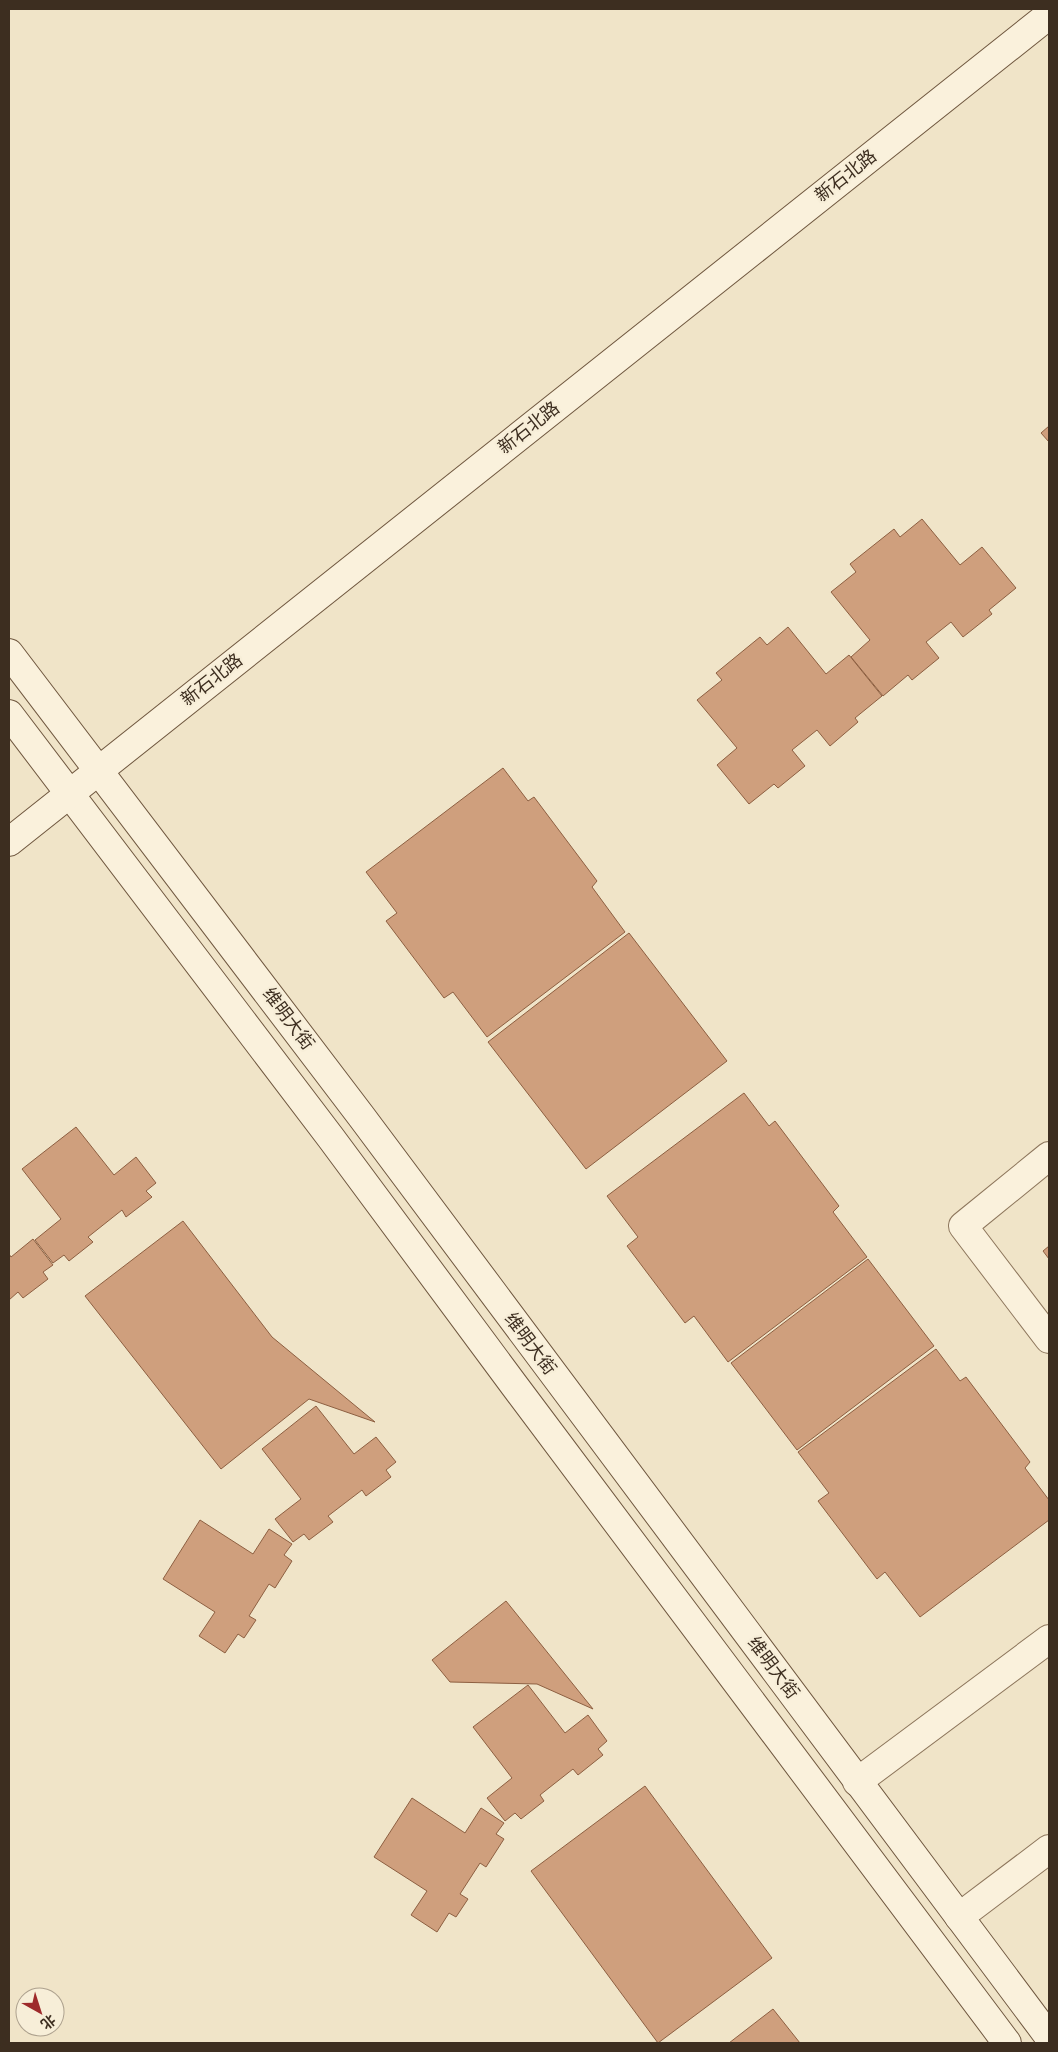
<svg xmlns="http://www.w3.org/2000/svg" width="1058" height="2052" viewBox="0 0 1058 2052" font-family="Spectral,'Noto Sans SC',serif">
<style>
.building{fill:#cf9f7d;stroke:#8d5f41}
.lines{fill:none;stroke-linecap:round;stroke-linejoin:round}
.street-casing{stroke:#8d765c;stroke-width:30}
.secondary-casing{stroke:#6f573f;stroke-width:30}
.street{stroke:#faf1dc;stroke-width:28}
.secondary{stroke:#faf1dc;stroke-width:28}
.labels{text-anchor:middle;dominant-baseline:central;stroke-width:4.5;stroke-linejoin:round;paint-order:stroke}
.street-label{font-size:18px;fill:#3d2e20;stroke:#f7eed8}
</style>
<rect width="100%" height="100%" fill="#f0e4c8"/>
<!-- building -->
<g class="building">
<polygon points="1049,426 1049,442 1041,433"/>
<polygon points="922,519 960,565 982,547 1016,588 989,610 992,614 963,637 951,622 926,642 939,658 912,680 908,675 883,696 851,657 870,640 831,592 856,572 850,564 894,529 900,537"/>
<polygon points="788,627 826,674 849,655 882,696 855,718 858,722 830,746 817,730 792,750 805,766 778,788 774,784 749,804 717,765 737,748 697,700 722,680 716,673 760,637 767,645"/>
<polygon points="503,768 528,801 534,797 597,881 592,887 625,932 487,1037 453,992 444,998 386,921 397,913 366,872"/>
<polygon points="629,933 727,1061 586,1169 488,1042"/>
<polygon points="744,1093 769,1126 775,1121 839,1206 833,1212 867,1257 728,1362 694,1316 685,1323 627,1246 638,1237 607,1196"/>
<polygon points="76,1127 114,1175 136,1157 156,1183 146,1191 152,1197 126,1217 122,1210 88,1237 93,1242 69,1261 64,1255 53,1263 35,1240 61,1219 22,1169"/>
<polygon points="183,1221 272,1337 375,1422 309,1399 221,1469 85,1296"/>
<polygon points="33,1239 53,1265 43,1272 48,1279 23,1298 18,1292 9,1300 9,1254 11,1257"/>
<polygon points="1049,1246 1049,1259 1043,1251"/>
<polygon points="868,1259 934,1346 797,1450 731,1363"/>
<polygon points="936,1349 960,1381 966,1377 1030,1462 1025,1468 1049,1500 1049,1520 920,1617 885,1572 877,1579 818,1501 829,1493 798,1452"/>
<polygon points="316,1406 354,1454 376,1437 396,1462 386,1470 391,1477 366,1496 362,1490 328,1516 333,1522 309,1540 304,1534 293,1542 275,1519 301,1499 262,1449"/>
<polygon points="200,1520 253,1554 269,1529 292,1544 284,1555 292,1561 275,1588 269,1584 249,1616 256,1620 244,1638 238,1634 225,1653 199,1636 215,1612 163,1579"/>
<polygon points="506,1601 593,1709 537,1684 450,1682 432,1660"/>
<polygon points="528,1685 565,1733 588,1715 607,1741 598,1749 603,1755 578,1775 573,1769 540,1795 544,1801 521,1819 515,1813 505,1821 487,1798 512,1778 473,1727"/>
<polygon points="645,1786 772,1958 658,2043 531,1871"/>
<polygon points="412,1798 465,1833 481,1808 504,1823 496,1834 504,1839 486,1867 480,1863 460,1894 468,1899 456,1917 449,1913 437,1932 411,1915 427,1891 374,1857"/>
<polygon points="773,2009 800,2043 729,2043"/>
</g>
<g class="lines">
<!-- street casing -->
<g class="street-casing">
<g id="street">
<polyline points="1049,1156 963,1226 1049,1339"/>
<polyline points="857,1782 1049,1639"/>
<polyline points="959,1917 1049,1849"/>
</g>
</g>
<!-- secondary casing -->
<g class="secondary-casing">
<g id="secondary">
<polyline points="9,653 361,1116 1049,2037"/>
<polyline points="9,714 331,1138 514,1385 1007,2043"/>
<polyline points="9,842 1049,15"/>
</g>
</g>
<!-- street -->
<use href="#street" class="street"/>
<!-- secondary -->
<use href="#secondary" class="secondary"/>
</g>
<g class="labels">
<!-- street labels -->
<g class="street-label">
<text transform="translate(846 176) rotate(-38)">新石北路</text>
<text transform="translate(529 428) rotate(-38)">新石北路</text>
<text transform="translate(212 680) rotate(-38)">新石北路</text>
<text transform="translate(288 1019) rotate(53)">维明大街</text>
<text transform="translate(530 1344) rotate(53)">维明大街</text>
<text transform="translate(773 1668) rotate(53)">维明大街</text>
</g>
</g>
<!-- border -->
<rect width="1058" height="2052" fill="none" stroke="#3d2e20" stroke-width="20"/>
<!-- north arrow -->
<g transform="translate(40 2012) rotate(141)"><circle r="24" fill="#f7eed8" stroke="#ada18e"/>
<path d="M0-4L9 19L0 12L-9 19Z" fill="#9e2a2b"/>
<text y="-8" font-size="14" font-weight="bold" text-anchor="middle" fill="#3d2e20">北</text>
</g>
</svg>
